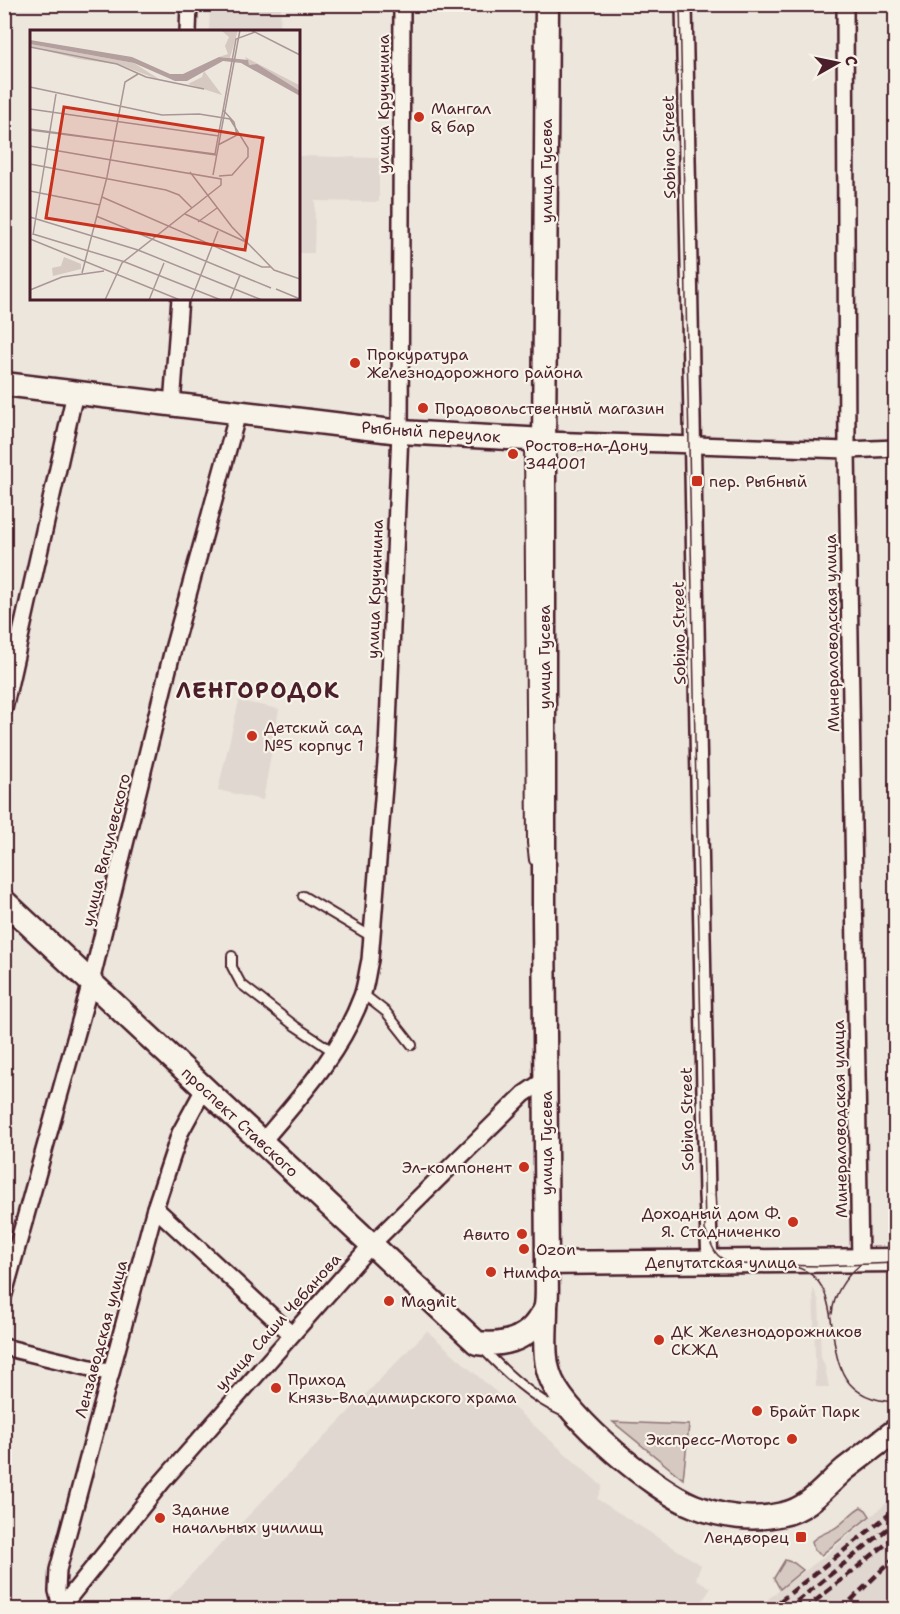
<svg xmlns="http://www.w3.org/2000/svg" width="900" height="1614" viewBox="0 0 900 1614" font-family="'Shantell Sans',sans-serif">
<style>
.built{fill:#e0d7d0}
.green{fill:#d5c9c2;stroke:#907476;stroke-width:1.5}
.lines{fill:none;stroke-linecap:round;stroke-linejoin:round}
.lane-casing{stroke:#4a1f2b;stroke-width:12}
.street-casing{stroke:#4a1f2b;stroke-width:20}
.secondary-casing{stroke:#4a1f2b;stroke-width:27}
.lane{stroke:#f7f3e8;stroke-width:8}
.street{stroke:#f7f3e8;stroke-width:15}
.secondary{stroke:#f7f3e8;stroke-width:22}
.tram{stroke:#4a1f2b;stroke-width:1.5}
.rail{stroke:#4a1f2b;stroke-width:4.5;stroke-dasharray:9 4.5;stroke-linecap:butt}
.poi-dot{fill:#c8321e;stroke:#f7f3e8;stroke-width:2}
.labels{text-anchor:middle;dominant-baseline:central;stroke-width:4.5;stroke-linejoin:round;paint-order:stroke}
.street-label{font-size:16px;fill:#4a1f2b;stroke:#f7f3e8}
.poi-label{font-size:16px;fill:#4a1f2b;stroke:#f7f3e8;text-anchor:start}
.district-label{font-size:22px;font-weight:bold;letter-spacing:1.5px;fill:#4a1f2b;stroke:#f7f3e8}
.inset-road{fill:none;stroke:#ab9696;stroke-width:1.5}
.view{fill:#c8321e;fill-opacity:0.15;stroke:#c8321e;stroke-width:3}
.inset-edge{fill:none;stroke:#4a1f2b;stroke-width:3}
</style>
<rect width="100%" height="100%" fill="#ece6dd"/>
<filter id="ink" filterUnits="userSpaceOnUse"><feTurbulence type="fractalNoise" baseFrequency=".0167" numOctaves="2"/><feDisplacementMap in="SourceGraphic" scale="12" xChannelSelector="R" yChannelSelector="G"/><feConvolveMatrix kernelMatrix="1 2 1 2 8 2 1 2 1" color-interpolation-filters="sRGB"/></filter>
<g filter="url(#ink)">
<!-- built -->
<g class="built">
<polygon points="210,5 281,5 280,31 209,31"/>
<polygon points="299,156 379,158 379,202 315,201 314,253 299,253"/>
<polygon points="239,701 279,709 263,800 218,790"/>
<polygon points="813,1288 819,1301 821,1358 824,1363 829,1387 816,1387"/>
<polygon points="427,1331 602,1486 597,1499 701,1565 696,1579 711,1588 697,1609 158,1609"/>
<polygon points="895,1496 895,1609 755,1609 826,1555"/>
</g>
<!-- green -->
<g class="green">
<polygon points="613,1422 689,1425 683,1479"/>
<path d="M861,1507L866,1510L870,1516L821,1555L814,1550L812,1541C820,1533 829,1533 838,1526C846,1521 851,1512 861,1507Z"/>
<polygon points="785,1560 794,1563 803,1570 780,1589 774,1578"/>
</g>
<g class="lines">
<!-- lane casing -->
<g class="lane-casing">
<g id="lane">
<polyline points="529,440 532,843 534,860"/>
<polyline points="303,896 372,937"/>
<polyline points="232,956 232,967 241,984 295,1026 334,1052"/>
<polyline points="363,994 386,1012 412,1045"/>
<path d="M482,1348C506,1373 532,1398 564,1412"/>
</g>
</g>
<!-- street casing -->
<g class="street-casing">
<g id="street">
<polyline points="684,4 707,1195 710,1260"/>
<polyline points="845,4 847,450 860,1262"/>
<polyline points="188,32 189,4"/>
<polyline points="172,405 180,298"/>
<polyline points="545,440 847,450 896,448"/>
<polyline points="4,709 75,393"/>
<path d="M262,1142C300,1097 341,1053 362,996C366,985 367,972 370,960L387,749L400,432L402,4"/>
<polyline points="155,1208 291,1334"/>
<polyline points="4,1294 91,982 173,649 238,413"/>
<polyline points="4,1347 111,1373"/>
<polyline points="61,1606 57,1591 58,1570 155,1208 180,1133 204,1089"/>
<polyline points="59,1610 162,1482 371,1245 524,1094 546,1079"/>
</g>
</g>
<!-- secondary casing -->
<g class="secondary-casing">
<g id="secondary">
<polyline points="4,384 400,432 545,440"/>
<path d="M4,901L477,1343C501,1346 525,1341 539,1319C542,1315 545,1311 546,1306C548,1292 546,1277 547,1263L544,919V451L547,4"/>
<path d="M547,1263C663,1261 779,1262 896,1260"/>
<path d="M546,1309C546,1332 542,1360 552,1381C569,1419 655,1491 694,1506C722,1517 754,1521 783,1514C809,1509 826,1485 845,1469C862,1456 879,1443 896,1430"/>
</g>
</g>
<!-- lane -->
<use href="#lane" class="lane"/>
<!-- street -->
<use href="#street" class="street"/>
<!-- secondary -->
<use href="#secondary" class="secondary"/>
<!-- tram -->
<g class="tram">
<path d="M680,4L705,1230C714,1249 713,1258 735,1264L819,1266L896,1263"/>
<path d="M796,1267C862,1286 798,1398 896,1402"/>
<path d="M832,1314C834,1293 845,1277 861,1264"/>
</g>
<!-- rail -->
<g class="rail">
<polyline points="769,1610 896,1509"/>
<polyline points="786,1610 896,1522"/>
<polyline points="804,1610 896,1536"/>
<polyline points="841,1610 896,1556"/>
</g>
</g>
</g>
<!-- markers -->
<g class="poi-dot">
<circle cx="419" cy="117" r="6"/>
<circle cx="355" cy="363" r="6"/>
<circle cx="423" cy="408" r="6"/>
<circle cx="513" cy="454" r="6"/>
<rect x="691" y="475" width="12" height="12" rx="3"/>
<circle cx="252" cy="736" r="6"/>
<circle cx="524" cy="1167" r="6"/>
<circle cx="793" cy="1222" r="6"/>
<circle cx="522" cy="1234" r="6"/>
<circle cx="524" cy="1249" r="6"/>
<circle cx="491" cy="1272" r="6"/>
<circle cx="389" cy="1301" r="6"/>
<circle cx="659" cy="1340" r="6"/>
<circle cx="276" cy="1388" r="6"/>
<circle cx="757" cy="1411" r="6"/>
<circle cx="792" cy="1439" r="6"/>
<circle cx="160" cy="1518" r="6"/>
<rect x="795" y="1531" width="12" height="12" rx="3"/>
</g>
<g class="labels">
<!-- street labels -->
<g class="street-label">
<text transform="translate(383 104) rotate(-90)">улица Кручинина</text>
<text transform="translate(669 147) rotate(-91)">Sobino Street</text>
<text transform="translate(546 171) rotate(-90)">улица Гусева</text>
<text transform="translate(431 432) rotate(4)">Рыбный переулок</text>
<text transform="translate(375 589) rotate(-88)">улица Кручинина</text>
<text transform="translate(679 633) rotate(-91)">Sobino Street</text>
<text transform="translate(832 633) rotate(-91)">Минераловодская улица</text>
<text transform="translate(544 657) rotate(-90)">улица Гусева</text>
<text transform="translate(106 850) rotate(-76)">улица Вагулевского</text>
<text transform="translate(687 1119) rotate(-91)">Sobino Street</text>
<text transform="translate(840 1119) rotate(-91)">Минераловодская улица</text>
<text transform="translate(240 1122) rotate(43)">проспект Ставского</text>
<text transform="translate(546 1143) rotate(-90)">улица Гусева</text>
<text x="721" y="1262">Депутатская улица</text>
<text transform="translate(278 1322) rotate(-48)">улица Саши Чебанова</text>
<text transform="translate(101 1339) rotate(-75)">Лензаводская улица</text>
</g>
<!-- poi labels -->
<g class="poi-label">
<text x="431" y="108">Мангал<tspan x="431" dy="18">&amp; бар</tspan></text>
<text x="367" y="354">Прокуратура<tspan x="367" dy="18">Железнодорожного района</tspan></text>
<text x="435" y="408">Продовольственный магазин</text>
<text x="525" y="445">Ростов-на-Дону<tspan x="525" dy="18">344001</tspan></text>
<text x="709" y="481">пер. Рыбный</text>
<text x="264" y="727">Детский сад<tspan x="264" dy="18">№5 корпус 1</tspan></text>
<text x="512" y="1167" text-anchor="end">Эл-компонент</text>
<text x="781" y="1213" text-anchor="end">Доходный дом Ф.<tspan x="781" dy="18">Я. Стадниченко</tspan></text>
<text x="510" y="1234" text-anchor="end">Авито</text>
<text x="536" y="1249">Ozon</text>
<text x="503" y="1272">Нимфа</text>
<text x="401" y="1301">Magnit</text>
<text x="671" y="1331">ДК Железнодорожников<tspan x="671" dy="18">СКЖД</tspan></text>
<text x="288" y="1379">Приход<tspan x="288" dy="18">Князь-Владимирского храма</tspan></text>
<text x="769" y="1411">Брайт Парк</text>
<text x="780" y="1439" text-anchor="end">Экспресс-Моторс</text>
<text x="172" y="1509">Здание<tspan x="172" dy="18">начальных училищ</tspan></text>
<text x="789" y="1537" text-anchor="end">Лендворец</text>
</g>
<!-- district labels -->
<g class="district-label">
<text x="258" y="690">ЛЕНГОРОДОК</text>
</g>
</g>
<!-- overview -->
<g transform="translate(30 30)">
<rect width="270" height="270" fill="#ece6dd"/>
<path d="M208,0L200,28L189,27L198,24L195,16L199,7L192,1ZM0,14L104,33L132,51L91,35L49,29L0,17ZM215,27L269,55L270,61L219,35ZM174,41L192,65L158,54L172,47ZM34,227L51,234V239L23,246L22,238L31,236Z" fill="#d5c9c2"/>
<path d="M0,10L102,27L140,44H153L189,27L218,30L219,35L227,34L270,61V66L211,33L193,31L157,51H145L104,33L0,14Z" fill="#b39f9d"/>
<path class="inset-road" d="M221,0L270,25M0,17L87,34L116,47L174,59M0,57L132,85L169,84L200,89L218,118V127L202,145L189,146M0,79L189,106M0,99L186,125M0,100L185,124L206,9L225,2L270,25M188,115L207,105L204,92L193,80M0,116L191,149V155L92,233L75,270M0,134L136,160L149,165L162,178M160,142L202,197L244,240L270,249M183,145L210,0M0,161L70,175M72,167L232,237H241M155,184L216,212M66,186L241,258M0,187L108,220L232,270M168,192L187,178M3,204L95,232L191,270M3,205L26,64M0,209L150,270M52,243L77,147L95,52L108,44M246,259L270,269M0,260L32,247L74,241M119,270L134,233M161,270L188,201M200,270L210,245"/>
<path class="view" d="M34,77L233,108L215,220L16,188Z"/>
<rect width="270" height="270" class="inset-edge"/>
</g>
<!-- margin -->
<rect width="900" height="1614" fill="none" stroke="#f7f3e8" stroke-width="24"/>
<rect x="12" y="12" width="876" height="1590" fill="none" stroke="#4a1f2b" stroke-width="2" filter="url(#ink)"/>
<!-- north arrow -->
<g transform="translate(837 63) rotate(81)" stroke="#f7f3e8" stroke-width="4.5" paint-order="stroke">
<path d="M0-4.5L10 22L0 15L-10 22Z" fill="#4a1f2b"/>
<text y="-9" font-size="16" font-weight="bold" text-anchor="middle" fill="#4a1f2b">С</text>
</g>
</svg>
